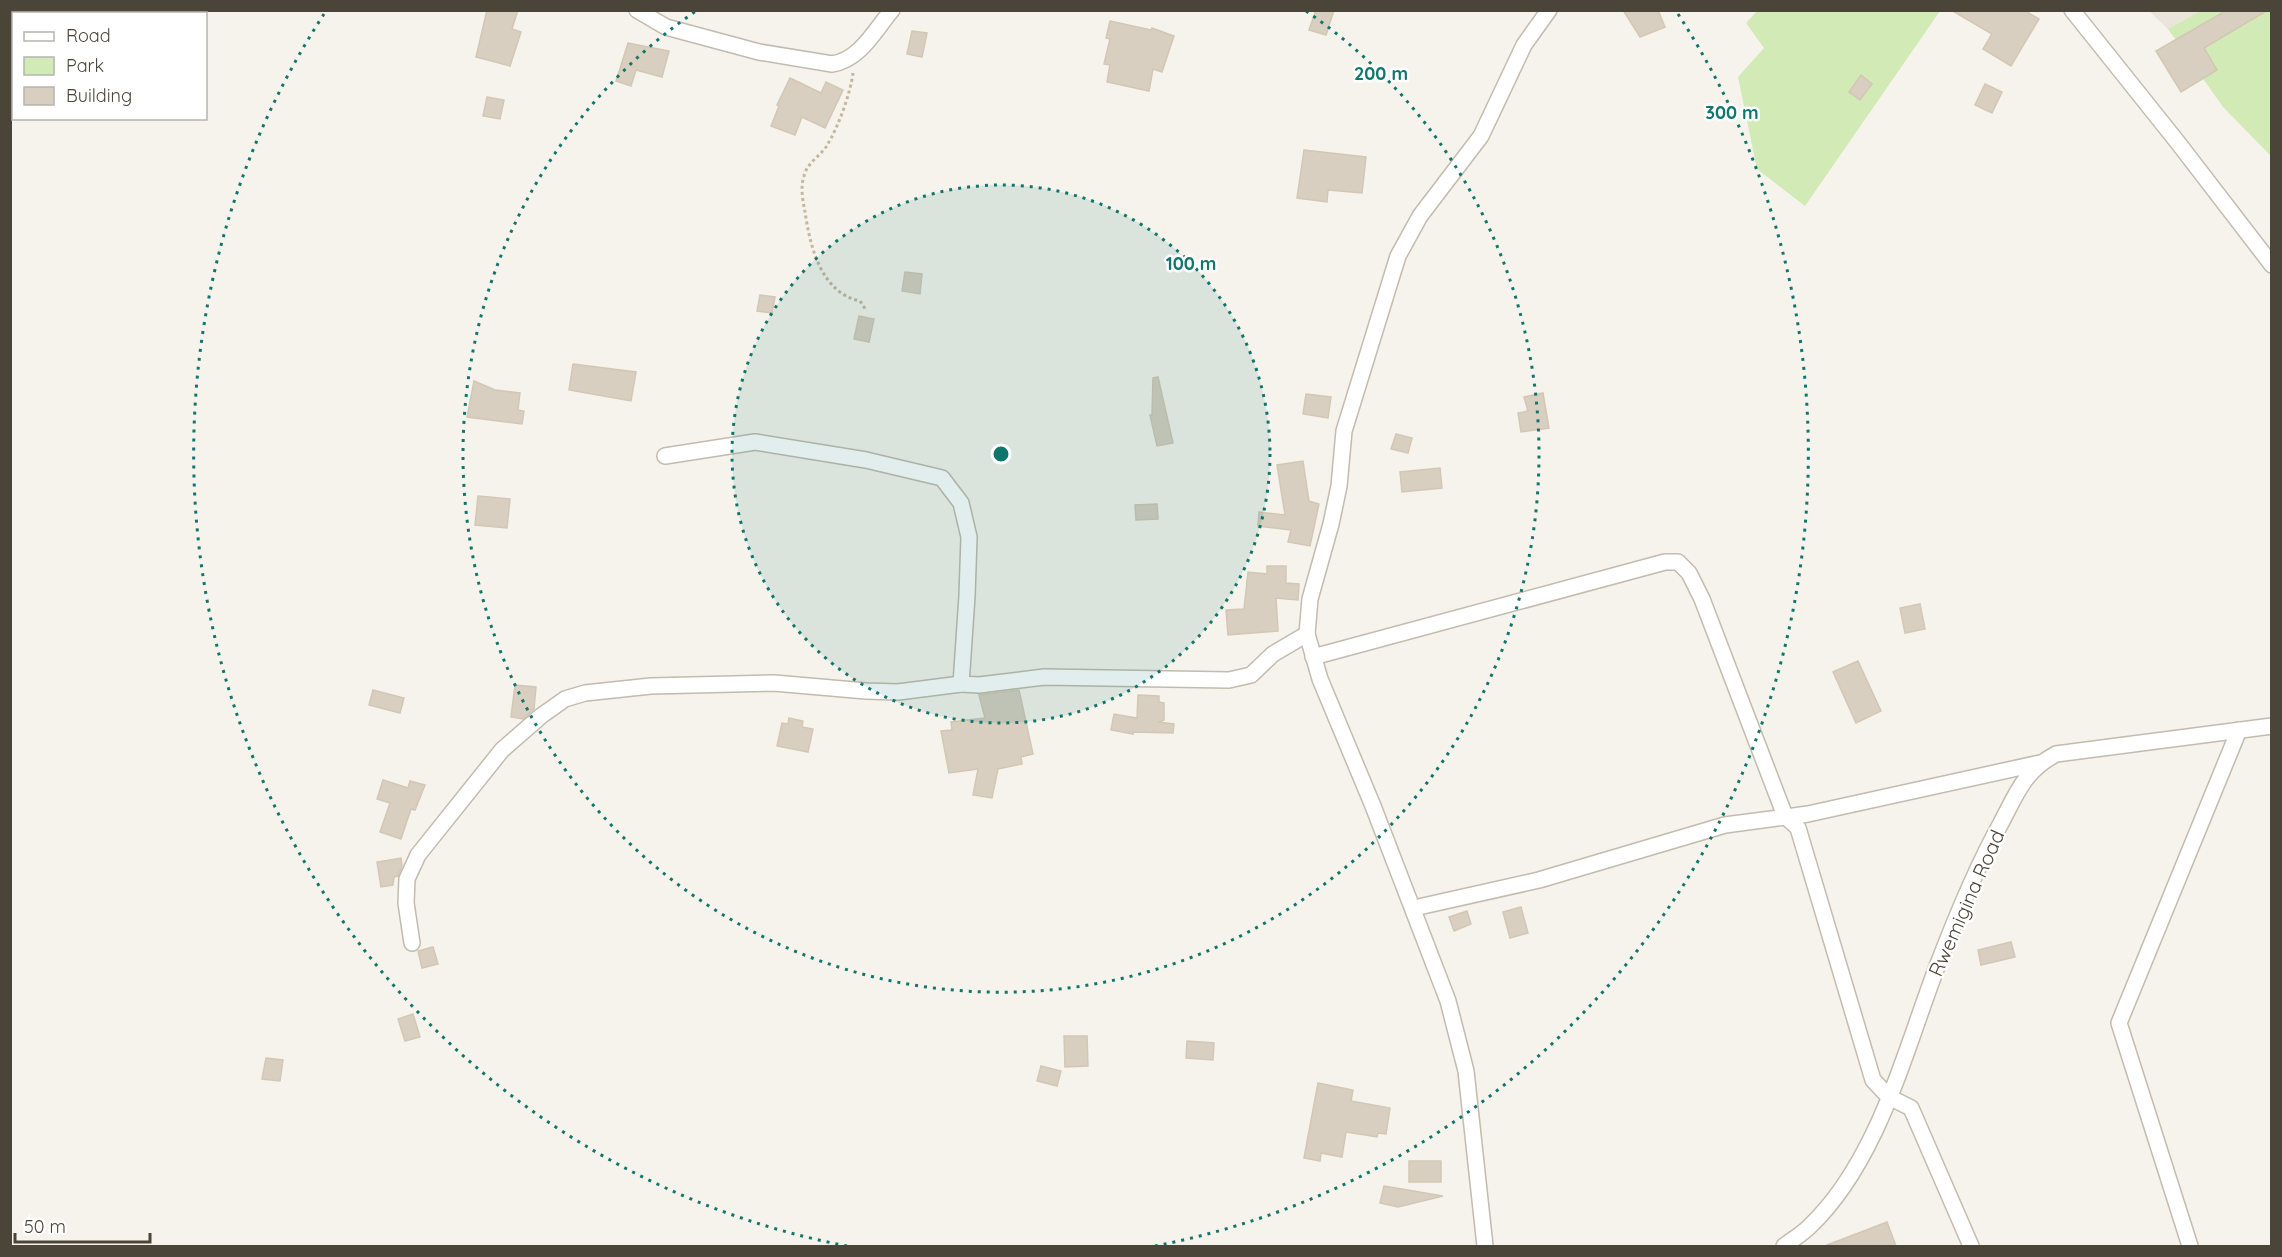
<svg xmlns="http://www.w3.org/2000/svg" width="2282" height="1257" viewBox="0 0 2282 1257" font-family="Quicksand,sans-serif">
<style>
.residential{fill:#eae5da}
.green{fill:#d2eab5}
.building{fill:#d8cfc1;stroke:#d3c7b4;stroke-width:1.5}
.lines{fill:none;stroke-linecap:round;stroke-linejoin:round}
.minor-casing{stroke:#c2bbae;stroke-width:18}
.path{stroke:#c4b79f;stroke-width:3;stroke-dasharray:3 3;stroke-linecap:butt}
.minor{stroke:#fff;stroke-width:15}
.ring{fill:none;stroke:#0f766e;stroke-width:3;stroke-dasharray:3 6}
.labels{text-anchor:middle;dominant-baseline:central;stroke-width:5;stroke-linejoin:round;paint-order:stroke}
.street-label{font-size:20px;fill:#4b4439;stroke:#fff}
.centre{fill:#0f766e;stroke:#fff;stroke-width:3}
.ring-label{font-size:18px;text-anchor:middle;font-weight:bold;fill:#0f766e;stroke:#fff;stroke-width:5;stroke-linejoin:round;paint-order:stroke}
</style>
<rect width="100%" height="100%" fill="#f6f3ec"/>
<!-- residential -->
<polygon class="residential" points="2149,11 2200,11 2168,29"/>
<!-- green -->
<g class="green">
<polygon points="1757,11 1940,11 1805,206 1757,169 1738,77 1764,48 1746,23"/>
<polygon points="2200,11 2271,11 2271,156 2223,107 2168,29"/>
</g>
<!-- building -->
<g class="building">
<polygon points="487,10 518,10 512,29 521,32 510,66 476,57"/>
<polygon points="1316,10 1334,10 1326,35 1309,30"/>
<polygon points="1623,10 1658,10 1665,27 1640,37"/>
<polygon points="1951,10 2024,10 2039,19 2011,66 1983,49 1992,34"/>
<polygon points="2227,10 2268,10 2204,48 2217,70 2181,92 2156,51"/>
<polygon points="1110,21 1151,30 1152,28 1174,36 1162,72 1153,69 1149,91 1107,82 1110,65 1104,64 1110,39 1106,38"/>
<polygon points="912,31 927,33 922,57 907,54"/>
<polygon points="628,43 669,51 662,77 636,70 631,86 616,81"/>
<polygon points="1861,75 1872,84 1860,100 1849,92"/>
<polygon points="790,78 821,93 826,82 843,90 825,128 802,117 795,135 771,126 779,106 777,105"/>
<polygon points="1985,84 2002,92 1992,113 1975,105"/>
<polygon points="487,97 504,100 500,119 483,116"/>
<polygon points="1304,150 1366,157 1362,193 1328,190 1327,202 1297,198"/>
<polygon points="905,272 922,274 920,294 902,291"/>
<polygon points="760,295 775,297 772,313 757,311"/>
<polygon points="859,316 874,319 869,342 854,339"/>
<polygon points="573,364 636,372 631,401 569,390"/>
<polygon points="1158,377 1173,443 1157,446 1150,415 1152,415 1153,378"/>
<polygon points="474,381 495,390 520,393 518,410 524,411 522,424 467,417"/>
<polygon points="1543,393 1549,428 1521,432 1518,413 1528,411 1524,397"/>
<polygon points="1306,394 1331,397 1328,418 1303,414"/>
<polygon points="1396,434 1412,438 1408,453 1391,449"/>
<polygon points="1303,461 1309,501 1319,504 1310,546 1288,542 1291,530 1258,526 1259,512 1285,515 1277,465"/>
<polygon points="1440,468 1442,488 1402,492 1400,472"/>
<polygon points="478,496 510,499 507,528 475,525"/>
<polygon points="1157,504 1158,519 1136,520 1135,505"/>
<polygon points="1267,566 1286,566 1286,583 1299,584 1298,600 1276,598 1278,631 1228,635 1226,610 1244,609 1248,572 1267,574"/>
<polygon points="1920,604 1925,629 1905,633 1900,608"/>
<polygon points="1858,661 1881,711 1856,723 1833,672"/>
<polygon points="515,685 536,687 534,709 523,719 511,717"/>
<polygon points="373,690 404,698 400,713 369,705"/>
<polygon points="1019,690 1033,754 1021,757 1022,764 998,769 992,798 973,795 978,769 949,773 941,731 952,730 951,722 985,718 979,695"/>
<polygon points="1138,695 1159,696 1159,702 1164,703 1164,720 1158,722 1174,724 1173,733 1133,732 1133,734 1111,730 1114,714 1137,718"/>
<polygon points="789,718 803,721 802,727 813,729 808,752 777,746 782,723 788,724"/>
<polygon points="383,780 408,788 410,781 425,785 415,810 411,809 401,839 380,832 390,803 377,799"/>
<polygon points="401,858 402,866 398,876 394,877 393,885 381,887 377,862"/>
<polygon points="1521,907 1528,933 1510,938 1503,912"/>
<polygon points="1467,911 1471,924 1454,931 1449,917"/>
<polygon points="2011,942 2015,957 1981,965 1978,950"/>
<polygon points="433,947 438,964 422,968 418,951"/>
<polygon points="413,1014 420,1037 405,1041 398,1019"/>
<polygon points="1064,1036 1087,1036 1088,1066 1065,1067"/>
<polygon points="1187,1041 1214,1043 1213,1060 1186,1058"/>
<polygon points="266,1058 283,1060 280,1081 262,1079"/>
<polygon points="1041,1066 1061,1071 1057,1086 1037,1081"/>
<polygon points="1318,1083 1353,1090 1351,1101 1390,1108 1386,1134 1378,1133 1377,1137 1346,1132 1342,1157 1321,1153 1320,1161 1304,1158"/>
<rect x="1409" y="1161" width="32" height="21"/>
<polygon points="1384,1186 1443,1196 1398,1207 1380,1203"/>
<polygon points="1887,1222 1896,1246 1827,1246 1827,1245"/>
</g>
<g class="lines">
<!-- minor casing -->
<g class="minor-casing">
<g id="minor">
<path d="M637,10L666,27L759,52L832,64C860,60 875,30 892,10"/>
<polyline points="2072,10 2179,144 2272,265"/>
<polyline points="135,14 146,10"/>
<polyline points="10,52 14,49"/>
<polyline points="665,456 755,442 866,460 942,478 961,503 969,537 967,596 961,684 979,685 1044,677 1229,680 1251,675 1273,654 1307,634"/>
<polyline points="1313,657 1665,562 1678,562 1689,573 1702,599 1785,816 1798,828 1873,1080 1889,1097 1911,1108 1971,1246"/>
<polyline points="1414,908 1539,880 1725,825 1808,814 2040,763"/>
<polyline points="412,943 406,903 407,879 418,855 502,750 541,716 565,699 585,693 651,686 774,683 866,691 898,692 961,684"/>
<polyline points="1485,1246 1466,1071 1448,1001 1373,806 1320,679 1307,634 1310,599 1331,524 1339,486 1344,431 1398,256 1420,216 1481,136 1524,45 1549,10"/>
<path d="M1784,1246C1792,1240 1802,1234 1809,1227C1878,1162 1905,1050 1938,964C1956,917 1976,868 2001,823C2017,793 2024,771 2056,754L2272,726"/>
<polyline points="2190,1246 2119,1023 2239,730"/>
</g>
</g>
<!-- path -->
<path class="path" d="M853,73C850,95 838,128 826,147C819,157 807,163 804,176C800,188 803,201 805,212C810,246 821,293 860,301L866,310"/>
<!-- minor -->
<use href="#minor" class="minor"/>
</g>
<!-- distance rings -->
<circle cx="1001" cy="454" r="269" fill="#0f766e" fill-opacity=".12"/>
<g class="ring">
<circle cx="1001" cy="454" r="269"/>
<path d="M1306 11A538 538 0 1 1 696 11"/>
<path d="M847 1246A807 807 0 0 1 324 14M1678 14A807 807 0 0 1 1155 1246"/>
</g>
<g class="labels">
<!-- street labels -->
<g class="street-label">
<text transform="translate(1966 903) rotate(-66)">Rwemigina Road</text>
</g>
</g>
<circle cx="1001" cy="454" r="9" class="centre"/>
<g class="ring-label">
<text x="1381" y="80">200 m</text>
<text x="1732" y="119">300 m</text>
<text x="1191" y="270">100 m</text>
</g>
<!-- border -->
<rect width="2282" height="1257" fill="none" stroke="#4b4439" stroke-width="24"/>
<!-- legend -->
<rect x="12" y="12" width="195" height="108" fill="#ffffff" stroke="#b7b4b0" stroke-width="1.5"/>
<rect x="24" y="32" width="30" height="9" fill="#ffffff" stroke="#b7b4b0" stroke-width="1.5"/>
<text x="66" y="42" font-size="18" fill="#4b4439">Road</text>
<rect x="24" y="57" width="30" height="18" fill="#d2eab5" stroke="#b7b4b0" stroke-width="1.5"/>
<text x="66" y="72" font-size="18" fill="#4b4439">Park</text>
<rect x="24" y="87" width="30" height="18" fill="#d8cfc1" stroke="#b7b4b0" stroke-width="1.5"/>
<text x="66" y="102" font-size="18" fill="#4b4439">Building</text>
<!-- scale -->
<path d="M15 1233v9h135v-9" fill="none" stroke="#4b4439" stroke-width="3"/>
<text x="24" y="1233" font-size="18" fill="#4b4439" stroke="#ffffff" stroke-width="4.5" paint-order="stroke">50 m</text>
</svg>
